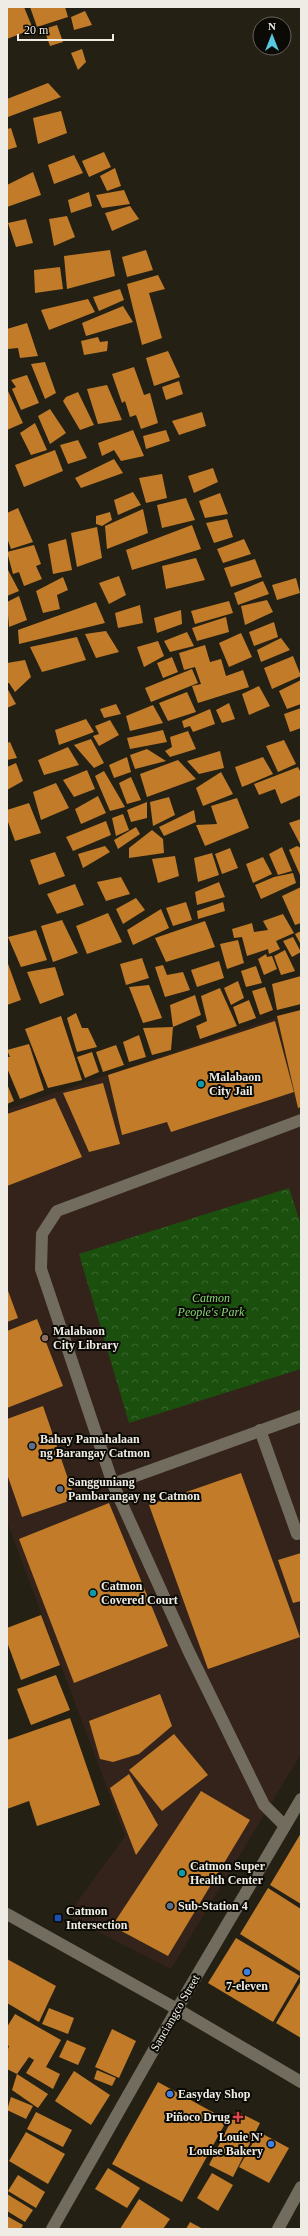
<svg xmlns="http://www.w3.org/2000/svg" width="308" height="2236" viewBox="0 0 308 2236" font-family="'Times New Roman',serif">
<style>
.commercial{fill:#34231a}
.park{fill:url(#park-crowns)}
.building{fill:#c27c29}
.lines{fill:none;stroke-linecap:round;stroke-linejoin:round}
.lane{stroke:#716c5e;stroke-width:12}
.street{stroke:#716c5e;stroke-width:12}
.secondary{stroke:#716c5e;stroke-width:12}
.culture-dot{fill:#0f9aa8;stroke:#0c0a05;stroke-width:1.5}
.education-dot{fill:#8d6e63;stroke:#0c0a05;stroke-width:1.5}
.service-dot{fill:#5c6f8a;stroke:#0c0a05;stroke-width:1.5}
.transit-dot{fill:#1a4fb4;stroke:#0c0a05;stroke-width:1.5}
.shop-dot{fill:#3f7fe0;stroke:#0c0a05;stroke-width:1.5}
.health-dot{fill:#e0444e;stroke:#0c0a05;stroke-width:1.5}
.labels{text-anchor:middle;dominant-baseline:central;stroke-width:4;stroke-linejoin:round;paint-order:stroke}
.poi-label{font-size:12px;font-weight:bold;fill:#efece5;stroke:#0c0a05;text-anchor:start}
.park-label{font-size:12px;font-style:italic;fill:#84d873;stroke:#0c0a05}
.street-label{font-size:12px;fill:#efece5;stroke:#0c0a05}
</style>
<defs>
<pattern id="park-crowns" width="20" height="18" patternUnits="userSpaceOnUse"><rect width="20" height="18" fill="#1b4f0d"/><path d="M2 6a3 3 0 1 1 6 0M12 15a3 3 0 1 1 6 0" fill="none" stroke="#3c6830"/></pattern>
</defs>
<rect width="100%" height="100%" fill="#242014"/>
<!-- commercial -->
<polygon class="commercial" points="301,1009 301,1754 171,1969 67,1916 125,1836 7,1522 7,1109"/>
<!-- park -->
<polygon class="park" points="289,1188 301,1225 301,1369 129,1423 79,1254"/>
<!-- building -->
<g class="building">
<polygon points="7,7 24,7 33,29 7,39"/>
<polygon points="30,7 65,7 68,17 37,27"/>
<polygon points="85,11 92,25 74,30 71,17"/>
<polygon points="57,25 63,42 50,46 44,29"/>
<polygon points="82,49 86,62 78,70 71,53"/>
<polygon points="48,83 61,97 8,117 7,99"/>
<polygon points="61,111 67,133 38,144 33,118"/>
<polygon points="11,128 17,147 7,150 7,129"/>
<polygon points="104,152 111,167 89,177 82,161"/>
<polygon points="74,155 83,173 54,184 48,165"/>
<polygon points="115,168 121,186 107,191 100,176"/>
<polygon points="33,172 41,195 7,207 7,185"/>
<polygon points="124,190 130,204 102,208 96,195"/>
<polygon points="89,192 92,206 71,213 68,200"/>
<polygon points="130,206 139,219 112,231 105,213"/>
<polygon points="67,216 75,237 54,246 49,219"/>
<polygon points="26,219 33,243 16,247 8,223"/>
<polygon points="110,250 115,276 67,289 64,256"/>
<polygon points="146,250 153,270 127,277 122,257"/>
<polygon points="60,267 63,289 35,293 34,270"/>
<polygon points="158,275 165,289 149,293 162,338 142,345 127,284"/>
<polygon points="120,289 124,300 99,311 93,297"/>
<polygon points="88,299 95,312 49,330 41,310"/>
<polygon points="123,306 133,322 86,336 82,323"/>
<polygon points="27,323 38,356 20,358 18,348 8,349 7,329"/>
<polygon points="98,337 100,342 108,341 107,351 84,355 81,341"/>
<polygon points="168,351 180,377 154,386 146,358"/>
<polygon points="45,362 56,393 45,399 31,364"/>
<polygon points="134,367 144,395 150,393 158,423 141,429 136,415 130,417 125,401 122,403 112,374"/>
<polygon points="27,375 39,403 21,410 12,389 16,387 11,380"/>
<polygon points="179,381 183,394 166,400 162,387"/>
<polygon points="107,385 122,420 98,424 87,389"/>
<polygon points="7,389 23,423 7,430"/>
<polygon points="78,392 94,425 80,430 63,401 66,397"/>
<polygon points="50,409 66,433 50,444 38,416"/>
<polygon points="202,412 206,426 179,435 172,421"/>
<polygon points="35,423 47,450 31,455 20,433"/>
<polygon points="133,430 144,456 121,461 114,450 102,456 98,443"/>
<polygon points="166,430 170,441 146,449 143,436"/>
<polygon points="78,440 87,458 68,464 60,445"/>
<polygon points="55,450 63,471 24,487 15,465"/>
<polygon points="114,459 123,473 81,488 75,478"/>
<polygon points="213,468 218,482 194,493 188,476"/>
<polygon points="162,474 167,498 146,503 139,478"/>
<polygon points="133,492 141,505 118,515 114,500"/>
<polygon points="220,493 228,514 205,518 199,501"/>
<polygon points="186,498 195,520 162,528 157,505"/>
<polygon points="18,508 33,542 11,549 7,538 7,513"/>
<polygon points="143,509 148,533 107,549 105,526"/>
<polygon points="110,512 112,520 102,526 96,524 96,516"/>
<polygon points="227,519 233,537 214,543 206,523"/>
<polygon points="192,525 201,549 132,570 126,550"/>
<polygon points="97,527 102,558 77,567 71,533"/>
<polygon points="66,539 72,570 53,574 48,544"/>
<polygon points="244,539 251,554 223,563 217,549"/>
<polygon points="34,545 41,564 36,566 42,579 24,586 19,572 13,574 7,552"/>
<polygon points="196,558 205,580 166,589 162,566"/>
<polygon points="255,559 262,577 231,587 224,568"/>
<polygon points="7,568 19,591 7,596"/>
<polygon points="119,576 126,595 109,604 99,583"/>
<polygon points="63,577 68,590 57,595 60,609 43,613 36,591"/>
<polygon points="296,578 300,593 277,600 272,585"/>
<polygon points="263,581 269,594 238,605 234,593"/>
<polygon points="19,596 27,620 9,627 7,602"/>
<polygon points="267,600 273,612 245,625 241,606"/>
<polygon points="229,601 233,613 195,624 191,611"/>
<polygon points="96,602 105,623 19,644 18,630"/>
<polygon points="140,605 143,623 118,628 115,613"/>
<polygon points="181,610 182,624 157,633 154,618"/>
<polygon points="226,617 229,632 197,641 192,628"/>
<polygon points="274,622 278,637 254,646 249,632"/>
<polygon points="106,631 119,652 96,658 85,634"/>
<polygon points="187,632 194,646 170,652 164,641"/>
<polygon points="241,633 252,657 229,667 219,643"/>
<polygon points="77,637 86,660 42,672 30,647"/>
<polygon points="281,638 290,650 261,662 257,650"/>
<polygon points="158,641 164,656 144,667 137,647"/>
<polygon points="205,645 210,662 221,659 226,676 243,670 249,687 198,703 192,686 201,684 195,667 184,670 179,653"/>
<polygon points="293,656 301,676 272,689 264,668"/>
<polygon points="172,657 178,672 163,678 157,663"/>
<polygon points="25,660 31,677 15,692 9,683 7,683 7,663"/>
<polygon points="192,669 198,683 151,702 145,688"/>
<polygon points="301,680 301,704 287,709 279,691"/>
<polygon points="259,686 270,706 249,715 242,694"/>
<polygon points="7,688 16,704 7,708"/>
<polygon points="187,692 196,712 168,721 159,703"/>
<polygon points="229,703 235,719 222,723 216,710"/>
<polygon points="116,704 121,714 104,718 100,709"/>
<polygon points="153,705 163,723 130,731 126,716"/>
<polygon points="301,708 301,728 290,732 284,714"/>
<polygon points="210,709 215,724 193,732 190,726 184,728 182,721"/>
<polygon points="86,719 94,732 59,745 55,730"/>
<polygon points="110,720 119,735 99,746 93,736 99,734 95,726"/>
<polygon points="163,730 167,742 130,749 127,738"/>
<polygon points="188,731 196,749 170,757 165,751 172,747 170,737"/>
<polygon points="91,739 104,763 94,768 74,745"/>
<polygon points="284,740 296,764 278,772 266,746"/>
<polygon points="10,742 17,758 7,760 7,743"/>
<polygon points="68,747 79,765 44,775 38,760"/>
<polygon points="147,749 166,761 135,769 130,755"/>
<polygon points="220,751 224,768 199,774 187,761"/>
<polygon points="127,757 131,772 114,778 109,765"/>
<polygon points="263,757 273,774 242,787 235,767"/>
<polygon points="178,760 196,779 147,797 140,774"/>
<polygon points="16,763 23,781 7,790 7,767"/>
<polygon points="298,767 301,773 301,795 281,804 275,789 259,795 254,784"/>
<polygon points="87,770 95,789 74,797 63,780"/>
<polygon points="104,771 125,807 110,811 95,776"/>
<polygon points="221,772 233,794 203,806 196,788"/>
<polygon points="131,777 141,800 127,804 119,783"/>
<polygon points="56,783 69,808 41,820 33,792"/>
<polygon points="98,796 106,813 81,824 75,809"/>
<polygon points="169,797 175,815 153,826 150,802"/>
<polygon points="237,798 249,828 205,846 196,825 217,824 211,806"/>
<polygon points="147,802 147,818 131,822 127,810"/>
<polygon points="29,803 41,833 15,841 7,819 7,810"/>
<polygon points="194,810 196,822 164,836 159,827"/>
<polygon points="123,814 129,830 116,836 112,818"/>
<polygon points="301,819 301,846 289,823"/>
<polygon points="106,821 111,835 73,851 66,837"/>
<polygon points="136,827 140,834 118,849 114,840"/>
<polygon points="152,830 163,839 164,853 129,858 129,848"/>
<polygon points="105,846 110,852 83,868 78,854"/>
<polygon points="297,846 301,848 300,875 289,850"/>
<polygon points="282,847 292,871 278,875 269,854"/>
<polygon points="230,848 238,868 222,874 215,854"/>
<polygon points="55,852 65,876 39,885 30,860"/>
<polygon points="212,853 219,875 198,882 194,858"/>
<polygon points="175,856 179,876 158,883 152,859"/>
<polygon points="263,857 272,874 253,883 246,864"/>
<polygon points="293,873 296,883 261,899 255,885 274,877"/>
<polygon points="121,877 130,894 106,901 97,882"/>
<polygon points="219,882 225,897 197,905 195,892"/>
<polygon points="75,884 84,905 57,914 47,894"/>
<polygon points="301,887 301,923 295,925 282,896"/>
<polygon points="136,898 145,910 123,924 116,909"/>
<polygon points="186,902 192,920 173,926 166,908"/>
<polygon points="223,902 225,911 198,919 197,911"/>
<polygon points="161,909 169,928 133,945 127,930"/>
<polygon points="108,913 122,942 87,954 76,926"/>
<polygon points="283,914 294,933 276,941 280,949 269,954 268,949 247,956 242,937 234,938 232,929 252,923 254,932 268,930 263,921"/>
<polygon points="62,920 78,953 53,962 41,926"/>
<polygon points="205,921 215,947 166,962 155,938"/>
<polygon points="36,930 47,960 21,967 8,937"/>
<polygon points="301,931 301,945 295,934"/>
<polygon points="293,937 301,952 292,957 283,941"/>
<polygon points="238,940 244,963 227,969 220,944"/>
<polygon points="285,950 295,971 281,975 274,956"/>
<polygon points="266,954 267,957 272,956 277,969 264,975 258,959"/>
<polygon points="142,958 149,978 126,985 120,964"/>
<polygon points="7,961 21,1000 7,1005"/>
<polygon points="219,961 224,978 197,987 191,970"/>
<polygon points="163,965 167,975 183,972 190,990 165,997 155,967"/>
<polygon points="256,966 262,983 246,987 241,971"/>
<polygon points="55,967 64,995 40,1004 27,972"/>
<polygon points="301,976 301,1004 277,1010 272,984"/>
<polygon points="238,981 244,998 231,1005 224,988"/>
<polygon points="149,985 162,1018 143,1023 129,987"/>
<polygon points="265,987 273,1010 260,1015 252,991"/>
<polygon points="220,988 237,1026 200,1039 196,1026 207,1021 201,996"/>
<polygon points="195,995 201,1015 173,1027 170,1005"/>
<polygon points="249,1000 256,1018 239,1024 233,1007"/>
<polygon points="301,1010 301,1107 298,1108 277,1016"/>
<polygon points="76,1013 82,1028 88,1028 97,1047 77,1052 67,1018"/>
<polygon points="61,1016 82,1080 48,1088 25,1029"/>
<polygon points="275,1021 294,1092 171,1132 167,1122 122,1135 108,1075"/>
<polygon points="173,1027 171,1050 152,1055 143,1028"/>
<polygon points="139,1035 146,1057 129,1062 123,1042"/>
<polygon points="29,1044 44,1090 20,1099 7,1068 7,1057 10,1057 7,1050"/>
<polygon points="116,1045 124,1065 103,1072 96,1052"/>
<polygon points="92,1052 99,1072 85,1078 77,1057"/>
<polygon points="103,1083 120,1144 89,1152 63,1093"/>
<polygon points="7,1084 14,1101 7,1104"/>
<polygon points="55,1098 82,1157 7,1186 7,1114"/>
<polygon points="7,1288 18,1318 7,1322"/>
<polygon points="37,1319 63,1386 7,1408 7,1331"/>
<polygon points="43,1406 75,1499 22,1517 7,1474 7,1419"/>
<polygon points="241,1473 300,1637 208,1669 149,1505"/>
<polygon points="109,1503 168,1646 74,1683 19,1539"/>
<polygon points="301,1553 301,1601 293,1603 278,1560"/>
<polygon points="41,1615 60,1665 21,1680 7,1642 7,1628"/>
<polygon points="56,1675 70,1710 31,1725 17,1689"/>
<polygon points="160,1694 172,1726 139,1754 113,1762 100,1759 89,1721"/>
<polygon points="70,1718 100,1805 37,1826 29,1801 7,1809 7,1740"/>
<polygon points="174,1734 208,1775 162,1811 129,1770"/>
<polygon points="129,1774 158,1825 136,1855 110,1788"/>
<polygon points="201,1791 250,1820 168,1956 112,1926"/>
<polygon points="301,1833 301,1904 270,1885"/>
<polygon points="268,1888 301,1909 301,1972 240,1934"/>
<polygon points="236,1938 300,1976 273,2022 208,1983"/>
<polygon points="7,1959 56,1986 39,2022 7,2003"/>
<polygon points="301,1981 301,2038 276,2023"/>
<polygon points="49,2008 74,2018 68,2034 42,2024"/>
<polygon points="15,2014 61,2040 46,2067 60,2074 53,2089 26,2073 34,2060 29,2057 17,2074 7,2069 7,2052 9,2046 7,2045 7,2027"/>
<polygon points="112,2029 136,2041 119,2078 95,2067"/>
<polygon points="67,2040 86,2048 78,2065 59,2057"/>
<polygon points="97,2070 116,2078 112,2086 94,2079"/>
<polygon points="74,2071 110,2095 91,2125 55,2101"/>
<polygon points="17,2074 48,2094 38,2108 12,2090"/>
<polygon points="158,2082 227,2120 182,2202 112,2164"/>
<polygon points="11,2097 33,2106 26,2119 7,2110"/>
<polygon points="236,2111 260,2123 233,2177 209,2165"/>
<polygon points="36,2112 72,2130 63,2147 27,2129"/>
<polygon points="26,2132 65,2154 48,2184 9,2161"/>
<polygon points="259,2132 289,2148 269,2183 239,2167"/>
<polygon points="108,2168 140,2188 127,2208 95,2189"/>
<polygon points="212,2173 233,2185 218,2211 197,2198"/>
<polygon points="18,2175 45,2192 36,2208 8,2191"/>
<polygon points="7,2194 33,2210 25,2222 7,2211"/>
<polygon points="139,2199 170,2219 163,2229 120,2229"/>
<polygon points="7,2216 23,2225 21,2229 7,2229"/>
<polygon points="190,2222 203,2229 186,2229"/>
</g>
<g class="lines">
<!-- lane -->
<g class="lane">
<polyline points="260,1430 297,1534"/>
<polyline points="113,1484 301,1416"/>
<polyline points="285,1826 264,1805 189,1652 113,1484 41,1269 42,1234 57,1211 301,1120"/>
</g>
<!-- street -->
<polyline class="street" points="278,2229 301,2187"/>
<!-- secondary -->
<g class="secondary">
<polyline points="7,1914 177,2009 301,2082"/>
<polyline points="52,2229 177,2009 301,1799"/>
</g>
</g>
<!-- markers -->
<g class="culture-dot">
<circle cx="201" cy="1084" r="4"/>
<circle cx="93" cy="1593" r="4"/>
<circle cx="182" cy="1873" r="4"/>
</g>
<circle class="education-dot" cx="45" cy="1338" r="4"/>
<g class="service-dot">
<circle cx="32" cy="1446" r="4"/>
<circle cx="60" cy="1489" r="4"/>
<circle cx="170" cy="1906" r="4"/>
</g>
<rect class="transit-dot" x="54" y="1914" width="8" height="8" rx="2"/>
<g class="shop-dot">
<circle cx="247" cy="1972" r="4"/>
<circle cx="170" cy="2094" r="4"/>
<circle cx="271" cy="2144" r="4"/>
</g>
<path class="health-dot" d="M236 2111h4v4h4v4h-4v4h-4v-4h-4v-4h4z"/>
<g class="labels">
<!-- poi labels -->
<g class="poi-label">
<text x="209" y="1077">Malabaon<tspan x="209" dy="14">City Jail</tspan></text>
<text x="53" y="1331">Malabaon<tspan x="53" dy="14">City Library</tspan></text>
<text x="40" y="1439">Bahay Pamahalaan<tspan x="40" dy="14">ng Barangay Catmon</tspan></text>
<text x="68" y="1482">Sangguniang<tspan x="68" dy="14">Pambarangay ng Catmon</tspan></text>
<text x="101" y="1586">Catmon<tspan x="101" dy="14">Covered Court</tspan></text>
<text x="190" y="1866">Catmon Super<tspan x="190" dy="14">Health Center</tspan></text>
<text x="178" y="1906">Sub-Station 4</text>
<text x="66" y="1911">Catmon<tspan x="66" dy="14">Intersection</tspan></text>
<text x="247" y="1986" text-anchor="middle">7-eleven</text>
<text x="178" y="2094">Easyday Shop</text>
<text x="230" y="2117" text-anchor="end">Piñoco Drug</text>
<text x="263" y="2137" text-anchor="end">Louie N'<tspan x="263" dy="14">Louise Bakery</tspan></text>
</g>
<!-- park labels -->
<g class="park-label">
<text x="211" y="1298">Catmon<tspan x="211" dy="14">People's Park</tspan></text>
</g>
<!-- street labels -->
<g class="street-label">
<text transform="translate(175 2013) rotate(-60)">Sanciangco Street</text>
</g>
</g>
<!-- border -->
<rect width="308" height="2236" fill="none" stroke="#efece5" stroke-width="16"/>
<!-- north arrow -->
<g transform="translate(272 36)"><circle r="19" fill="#0c0a05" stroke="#67645f"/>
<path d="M0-3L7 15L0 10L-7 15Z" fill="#57c9e2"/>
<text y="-6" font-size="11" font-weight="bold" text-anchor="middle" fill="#efece5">N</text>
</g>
<!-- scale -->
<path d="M18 34v6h95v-6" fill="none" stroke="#efece5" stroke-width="2"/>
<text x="24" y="34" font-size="12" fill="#efece5" stroke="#0c0a05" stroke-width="3" paint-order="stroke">20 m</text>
</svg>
